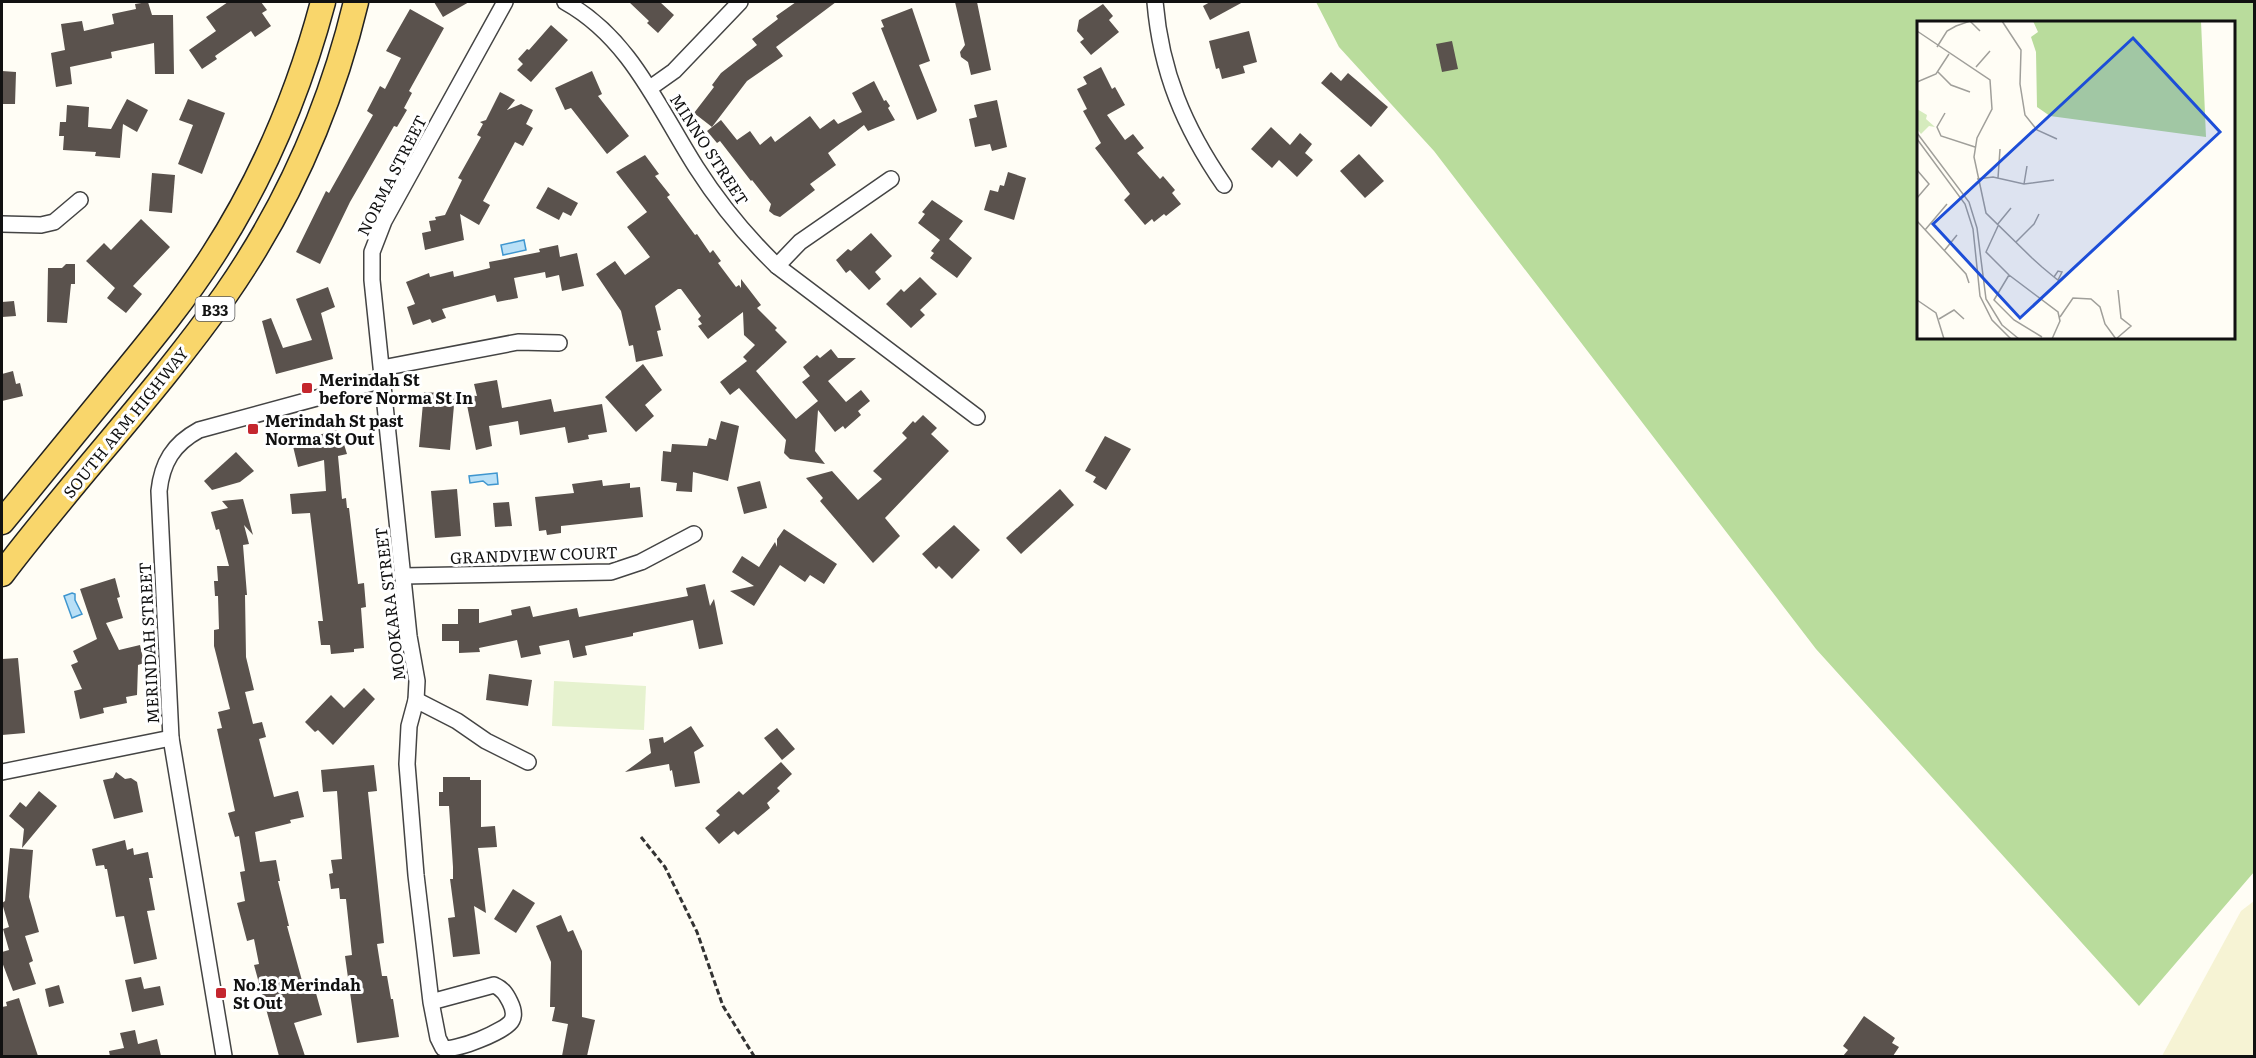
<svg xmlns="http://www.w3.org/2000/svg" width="2256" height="1058" viewBox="0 0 2256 1058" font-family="Literata,serif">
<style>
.farmland{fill:#f6f3d4}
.forest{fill:#b9dc9c;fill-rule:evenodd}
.pitch{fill:#e6f2cf}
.water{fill:#b9e0f7;stroke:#3f96cf;stroke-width:1.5}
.building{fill:#5a524d}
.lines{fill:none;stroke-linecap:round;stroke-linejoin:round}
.street-casing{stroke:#444;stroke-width:18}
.primary-casing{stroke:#222;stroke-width:27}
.path{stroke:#333;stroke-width:3;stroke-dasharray:6 3;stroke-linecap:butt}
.street{stroke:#fff;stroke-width:15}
.primary{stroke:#f9d66b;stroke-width:24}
.poi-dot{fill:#c4262e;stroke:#fff;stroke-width:2}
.labels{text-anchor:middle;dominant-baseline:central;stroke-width:6;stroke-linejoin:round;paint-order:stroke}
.shield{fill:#fff;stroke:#585858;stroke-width:1.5}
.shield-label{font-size:15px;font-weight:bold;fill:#111}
.street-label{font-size:16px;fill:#111;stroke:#fff}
.poi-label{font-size:16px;font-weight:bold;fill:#111;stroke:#fff;text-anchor:start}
.inset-road{fill:none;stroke:#a09f9a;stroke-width:1.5}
.view{fill:#1d4ed8;fill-opacity:0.15;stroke:#1d4ed8;stroke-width:3}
.inset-edge{fill:none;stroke:#111;stroke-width:3}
</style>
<rect width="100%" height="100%" fill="#fffdf5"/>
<!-- farmland -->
<polygon class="farmland" points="2254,901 2254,1056 2162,1056 2241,911"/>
<!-- forest -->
<path class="forest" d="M1316,2H2254V872L2139,1006L1816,649L1434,151L1339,47ZM1918,22H2234V338H1918Z"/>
<!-- pitch -->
<polygon class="pitch" points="554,681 646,686 644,730 552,726"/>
<!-- water -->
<g class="water">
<polygon points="524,240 526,250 503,255 501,245"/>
<polygon points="497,473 498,484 488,485 483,481 470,483 469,476"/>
<polygon points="72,593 75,594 75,600 82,614 72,618 64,596"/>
</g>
<!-- building -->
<g class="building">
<polygon points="148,2 152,15 173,15 174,74 155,74 154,43 111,52 112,58 70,67 72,84 56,87 51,53 65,50 61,24 82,21 84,31 114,24 112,14 136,9 135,4"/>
<polygon points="228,2 261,2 267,10 262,13 271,26 255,37 251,31 215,56 217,59 202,69 189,50 216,31 206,17"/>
<polygon points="434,2 469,2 443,17"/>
<polygon points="629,2 660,2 674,15 658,33 647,23 649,21"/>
<polygon points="796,2 836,2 776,47 783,56 747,81 712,127 694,113 714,87 712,85 721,73 757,45 752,39 778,19 776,16"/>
<polygon points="955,2 977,2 991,70 971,75 968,62 961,57 960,52 965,45"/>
<polygon points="1210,2 1243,2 1210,20 1203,6"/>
<polygon points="1103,4 1113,16 1109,20 1119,32 1091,55 1080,42 1084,39 1077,31 1079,20"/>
<polygon points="912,8 930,61 919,65 937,110 936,112 917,120 881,28 884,27 881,20"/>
<polygon points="410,9 444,28 409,91 412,93 404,108 407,110 397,127 394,126 350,202 320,264 296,252 326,191 329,193 373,115 367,111 380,86 385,89 401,58 386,51"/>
<polygon points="551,25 568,40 531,82 517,70 523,64 518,59 527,49 529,50"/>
<polygon points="1249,31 1257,62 1243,66 1245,73 1222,79 1219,68 1216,69 1209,41"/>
<polygon points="1452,41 1458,69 1442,72 1436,44"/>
<polygon points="1101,67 1112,89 1115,87 1125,105 1107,115 1125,140 1133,134 1144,148 1137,153 1160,179 1163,176 1175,190 1172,193 1181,204 1166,216 1164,214 1154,222 1152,219 1145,225 1124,200 1130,194 1095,148 1101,143 1083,111 1087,109 1077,89 1087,84 1083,77"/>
<polygon points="2,71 16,72 15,104 2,104"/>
<polygon points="592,71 602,94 598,96 629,136 607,154 571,108 565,110 555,88"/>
<polygon points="1331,72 1341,81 1348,73 1388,107 1371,127 1321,83"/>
<polygon points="874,81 884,101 886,100 890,106 888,108 895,120 868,131 864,125 828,153 836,165 810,184 815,190 780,217 774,215 769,211 771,204 752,180 751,181 720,141 717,143 707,131 721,120 737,140 750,131 760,145 771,136 775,142 810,116 820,129 834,119 838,124 862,112 852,93"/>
<polygon points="500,92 515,100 507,110 521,104 533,110 526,124 533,128 523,146 515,142 483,201 490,205 479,225 460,214 464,240 425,250 422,233 431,231 429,221 436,220 435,217 445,215 462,180 458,178 481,137 477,135 483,124 480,122 486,120"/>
<polygon points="127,99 148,110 137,132 123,124 120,158 95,156 96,152 63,150 64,136 59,136 60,122 66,122 67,105 89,107 88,127 111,129"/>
<polygon points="188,99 225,113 202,174 178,164 193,125 179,120"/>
<polygon points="997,100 1007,147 992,151 990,144 975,147 969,119 977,117 974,105"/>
<polygon points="1271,127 1290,145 1300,133 1312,144 1305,153 1313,160 1297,177 1279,160 1272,168 1251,149"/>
<polygon points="1359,154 1384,181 1365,198 1340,171"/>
<polygon points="645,155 659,174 655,176 670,195 667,197 695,235 697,234 710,253 713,250 721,261 718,263 736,287 739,285 741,288 741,279 761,305 757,308 777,328 775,330 787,342 756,371 796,419 818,401 802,382 810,376 803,367 817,355 820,358 831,349 838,358 856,358 828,381 846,402 861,390 870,401 858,411 861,415 845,429 843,426 835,432 818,410 815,451 825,464 790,459 784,453 786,440 739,388 730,395 720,382 747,361 743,357 755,345 744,335 743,312 708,339 698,326 702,324 698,319 701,316 681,289 678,289 655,306 661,330 657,331 663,356 636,362 633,345 629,346 621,311 596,274 615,261 625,275 650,257 627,227 647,212 616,172"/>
<polygon points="1008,172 1026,178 1014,220 984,210 990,190 998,192 1000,185 1004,186"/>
<polygon points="152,173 175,175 172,213 149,211"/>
<polygon points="548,187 578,203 571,216 563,212 559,220 536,208"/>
<polygon points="932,200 963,221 949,239 972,258 957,278 930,258 934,253 931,251 940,240 918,223 925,214 922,212"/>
<polygon points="141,219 170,247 133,286 142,294 126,313 107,298 115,288 86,261 104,243 111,250"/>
<polygon points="871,233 892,256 875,272 881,279 869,290 850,270 846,273 836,260 848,249 851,251"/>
<polygon points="558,245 560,257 577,253 584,286 562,291 559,275 546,278 545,272 514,278 518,298 497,302 495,295 442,309 446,318 432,323 430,319 413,325 407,307 415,304 406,282 429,273 430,277 453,271 454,277 490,268 489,262 540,252 539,249"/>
<polygon points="66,264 75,264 75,284 71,284 67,323 47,322 48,268 62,268"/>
<polygon points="920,277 937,294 920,310 925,315 911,328 886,304 901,289 904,292"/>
<polygon points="328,287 335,307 321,313 333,359 276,374 262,321 271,318 283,348 312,340 296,299"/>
<polygon points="14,301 16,316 2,317 2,302"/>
<polygon points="643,364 662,390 645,405 654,416 636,432 605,397"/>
<polygon points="13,371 16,384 20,383 23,396 2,401 2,374"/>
<polygon points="497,380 502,408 551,399 554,412 602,404 607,432 588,435 589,439 568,443 565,427 520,435 518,421 489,426 492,446 476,450 465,395 477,396 474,384"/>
<polygon points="424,392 455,394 450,450 419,447"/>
<polygon points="923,415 937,428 931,434 949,451 885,518 900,536 873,563 820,501 823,498 806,478 832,471 858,500 882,479 873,471 907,438 902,433 913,421 915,423"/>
<polygon points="721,421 739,426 728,481 693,472 692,492 676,491 677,483 661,481 663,451 671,452 672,444 707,446 709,438 716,440"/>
<polygon points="337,430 340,442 343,441 347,454 338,456 342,499 346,498 347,508 349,508 358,584 364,583 366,607 361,608 364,648 354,649 354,652 331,654 330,645 321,645 318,621 323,621 310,513 292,514 290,494 326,491 324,460 298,467 292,442"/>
<polygon points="1105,436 1131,449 1106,490 1093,482 1096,477 1085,471"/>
<polygon points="236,452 254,471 240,482 212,490 204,481"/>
<polygon points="602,480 603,486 630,483 630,488 640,487 643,517 561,526 561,533 547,535 546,530 539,531 535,497 574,493 572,484"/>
<polygon points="760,481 767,508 744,514 737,487"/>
<polygon points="457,489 461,536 435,538 431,491"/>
<polygon points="1060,489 1074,505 1021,554 1006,538"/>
<polygon points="243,499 253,535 244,525 249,544 243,545 247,595 245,595 246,657 254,690 245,692 253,724 262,722 266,737 259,739 274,797 298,791 304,817 290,820 291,823 255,832 260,862 276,860 280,881 278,881 289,926 287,926 304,988 314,986 322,1015 294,1023 305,1056 279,1056 254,965 259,964 254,939 247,941 237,903 245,901 240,872 245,871 239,836 235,837 228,813 235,811 217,729 222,728 218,712 230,709 214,646 214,630 219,629 218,596 215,596 214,581 218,581 217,566 229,566 219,529 216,530 211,512 228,508 222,501"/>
<polygon points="509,502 512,526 495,527 493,503"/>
<polygon points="954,525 980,550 952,579 939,566 936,569 922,554"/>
<polygon points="784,529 837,564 824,584 810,575 805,582 780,565 754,606 730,591 754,586 732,572 742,556 759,567 775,542 777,547 777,539"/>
<polygon points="115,578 120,597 117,598 123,618 106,623 119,650 140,645 144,663 138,665 137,695 126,697 127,703 103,708 104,713 80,719 74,691 82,689 71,665 78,662 73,651 97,639 80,589"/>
<polygon points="705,584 710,606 714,599 723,644 699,649 693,620 633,633 633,636 585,646 587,655 573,658 569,640 539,646 541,654 521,658 517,640 479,648 480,652 459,653 459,641 442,641 442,624 458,624 458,609 479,609 479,623 512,615 511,610 530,606 533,617 577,608 579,617 688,596 686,588"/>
<polygon points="18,658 25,733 2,735 2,659"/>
<polygon points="489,674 532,680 528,706 486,700"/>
<polygon points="364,688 375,699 333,745 318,730 315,732 305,722 331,695 344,708"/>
<polygon points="691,726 704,746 694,752 700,783 675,787 672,770 670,771 669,764 625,772 651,753 649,739 663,737 664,743"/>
<polygon points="777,728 795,749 782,760 764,738"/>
<polygon points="781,762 792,774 777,788 780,791 767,803 770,808 738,835 734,831 719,844 705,828 720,815 716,811 739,791 743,795"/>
<polygon points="374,765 377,791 368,792 384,943 377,944 382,976 387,976 391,999 393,999 399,1037 357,1043 345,956 352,955 346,899 340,899 339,888 331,889 329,874 333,873 331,860 342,859 337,791 323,792 321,770"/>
<polygon points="116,772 125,779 131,778 137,782 143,812 114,819 103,780 113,778"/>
<polygon points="443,777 470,777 470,780 481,780 481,827 495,826 497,847 478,848 486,913 474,906 480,954 453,957 448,918 455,917 450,879 453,879 453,867 449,806 439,806 439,792 443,792"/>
<polygon points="39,791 57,806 22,848 24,829 9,816 20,802 26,807"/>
<polygon points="125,840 127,850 133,848 134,855 148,852 153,878 149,878 155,910 147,911 157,959 134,964 124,916 116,917 107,869 105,869 104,865 96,866 92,849"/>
<polygon points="10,848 33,850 29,897 39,932 25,936 33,961 29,963 36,984 13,991 2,962 2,952 9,950 3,929 9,927 2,903 5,901"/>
<polygon points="513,889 535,903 516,933 494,919"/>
<polygon points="561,915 568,932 573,930 582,951 582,1017 595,1020 587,1056 562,1056 568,1024 552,1021 555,1007 550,1007 551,962 536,926"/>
<polygon points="141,977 144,989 160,986 164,1005 132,1012 125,980"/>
<polygon points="59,985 64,1003 49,1007 45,989"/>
<polygon points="19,998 27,1023 38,1056 2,1056 2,1007 7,1006 6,1002"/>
<polygon points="1864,1016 1895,1038 1892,1043 1899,1047 1893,1056 1843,1056 1848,1050 1843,1046"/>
<polygon points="135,1030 138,1044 157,1039 161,1056 110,1056 109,1051 124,1048 120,1033"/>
</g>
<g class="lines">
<!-- street casing -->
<g class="street-casing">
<g id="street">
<path d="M565,2C630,38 658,107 696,167C719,203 746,236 777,266L977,417"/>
<path d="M1155,2C1161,72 1184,127 1224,185"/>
<polyline points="650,88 674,71 740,2"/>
<polyline points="2,224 41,225 54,222 80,200"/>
<polyline points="777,266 800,242 891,179"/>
<polyline points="382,368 518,342 559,343"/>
<polyline points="403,576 611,572 641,562 694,534"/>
<polyline points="416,700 457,721 486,741 528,762"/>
<polyline points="2,772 171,738"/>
<path d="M431,1002L494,985C503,989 506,994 510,1002C513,1008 515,1014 512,1020C507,1031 454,1052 443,1048L438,1038L431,1002L416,875L407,764L409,726L416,700L417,681L409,636L372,280V252L384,221L505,2"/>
<path d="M224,1056L171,738L159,491C162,463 173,444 199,430L383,380"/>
</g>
</g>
<!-- primary casing -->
<g class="primary-casing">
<g id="primary">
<path d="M2,522C38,478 75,433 111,389C147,345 183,302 213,255C264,176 299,92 323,2"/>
<path d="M2,574C74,479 157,392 226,294C287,206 331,106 356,2"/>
</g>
</g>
<!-- path -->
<polyline class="path" points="641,837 665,867 697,932 723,1006 754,1056"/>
<!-- street -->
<use href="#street" class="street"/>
<!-- primary -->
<use href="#primary" class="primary"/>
</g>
<!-- markers -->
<g class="poi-dot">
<rect x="301" y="382" width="12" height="12" rx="3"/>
<rect x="247" y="423" width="12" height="12" rx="3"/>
<rect x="215" y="987" width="12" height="12" rx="3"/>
</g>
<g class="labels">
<!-- shield labels -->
<rect class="shield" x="195.5" y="297" width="39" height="24" rx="4.5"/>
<g class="shield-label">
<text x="215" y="309">B33</text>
</g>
<!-- street labels -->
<g class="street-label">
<text transform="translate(710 149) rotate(57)">MINNO STREET</text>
<text transform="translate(391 175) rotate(-63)">NORMA STREET</text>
<text transform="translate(125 422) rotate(-51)">SOUTH ARM HIGHWAY</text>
<text transform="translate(534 554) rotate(-2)">GRANDVIEW COURT</text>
<text transform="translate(389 604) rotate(-97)">MOOKARA STREET</text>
<text transform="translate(148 643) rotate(-93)">MERINDAH STREET</text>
</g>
<!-- poi labels -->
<g class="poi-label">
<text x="319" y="379">Merindah St<tspan x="319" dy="18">before Norma St In</tspan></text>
<text x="265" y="420">Merindah St past<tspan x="265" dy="18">Norma St Out</tspan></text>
<text x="233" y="984">No.18 Merindah<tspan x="233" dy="18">St Out</tspan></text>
</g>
</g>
<!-- overview -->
<g transform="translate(1917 21)">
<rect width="318" height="318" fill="#fffdf5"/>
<path d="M0,88L10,94L9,98L18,106L12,105L4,113L0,108Z" fill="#d5ebbd"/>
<path d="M116,0H284L289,116L133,95L120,86L119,31L114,16L121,11Z" fill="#b9dc9c"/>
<path class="inset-road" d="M85,0L104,29L103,63L108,94L120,109L140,118M0,10L73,59L75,88L60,117L57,136L69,192L115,237L125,246L137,256L141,259L145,251L141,250L137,256M20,26L30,10L39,5L53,0L63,10M59,46L73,30M21,51L34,64L53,71M0,61L19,53L32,33M28,92L20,106L24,115L58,126M0,112L52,181L60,207L69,278L85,304L102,318M0,118L48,183L56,208L63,275L75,299L94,318M0,149L12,163L0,177M81,157L83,128M60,158L76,156L107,163L137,159M107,163L110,145M0,200L49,253L52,262M80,204L94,187M81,205L69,231L92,254L141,291L143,300L135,318M8,209L30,183M99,221L117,203L122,193M27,230L40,214M92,254L77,279L97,299L125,316M0,279L19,292L27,318M143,296L156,277L174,278L183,286L188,303L199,318M22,298L37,289L47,298M199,318L214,305L204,297L201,269"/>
<path class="view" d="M216,17L303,111L103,297L16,203Z"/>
<rect width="318" height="318" class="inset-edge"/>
</g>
<!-- border -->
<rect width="2256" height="1058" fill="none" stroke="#111111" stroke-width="6"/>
</svg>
